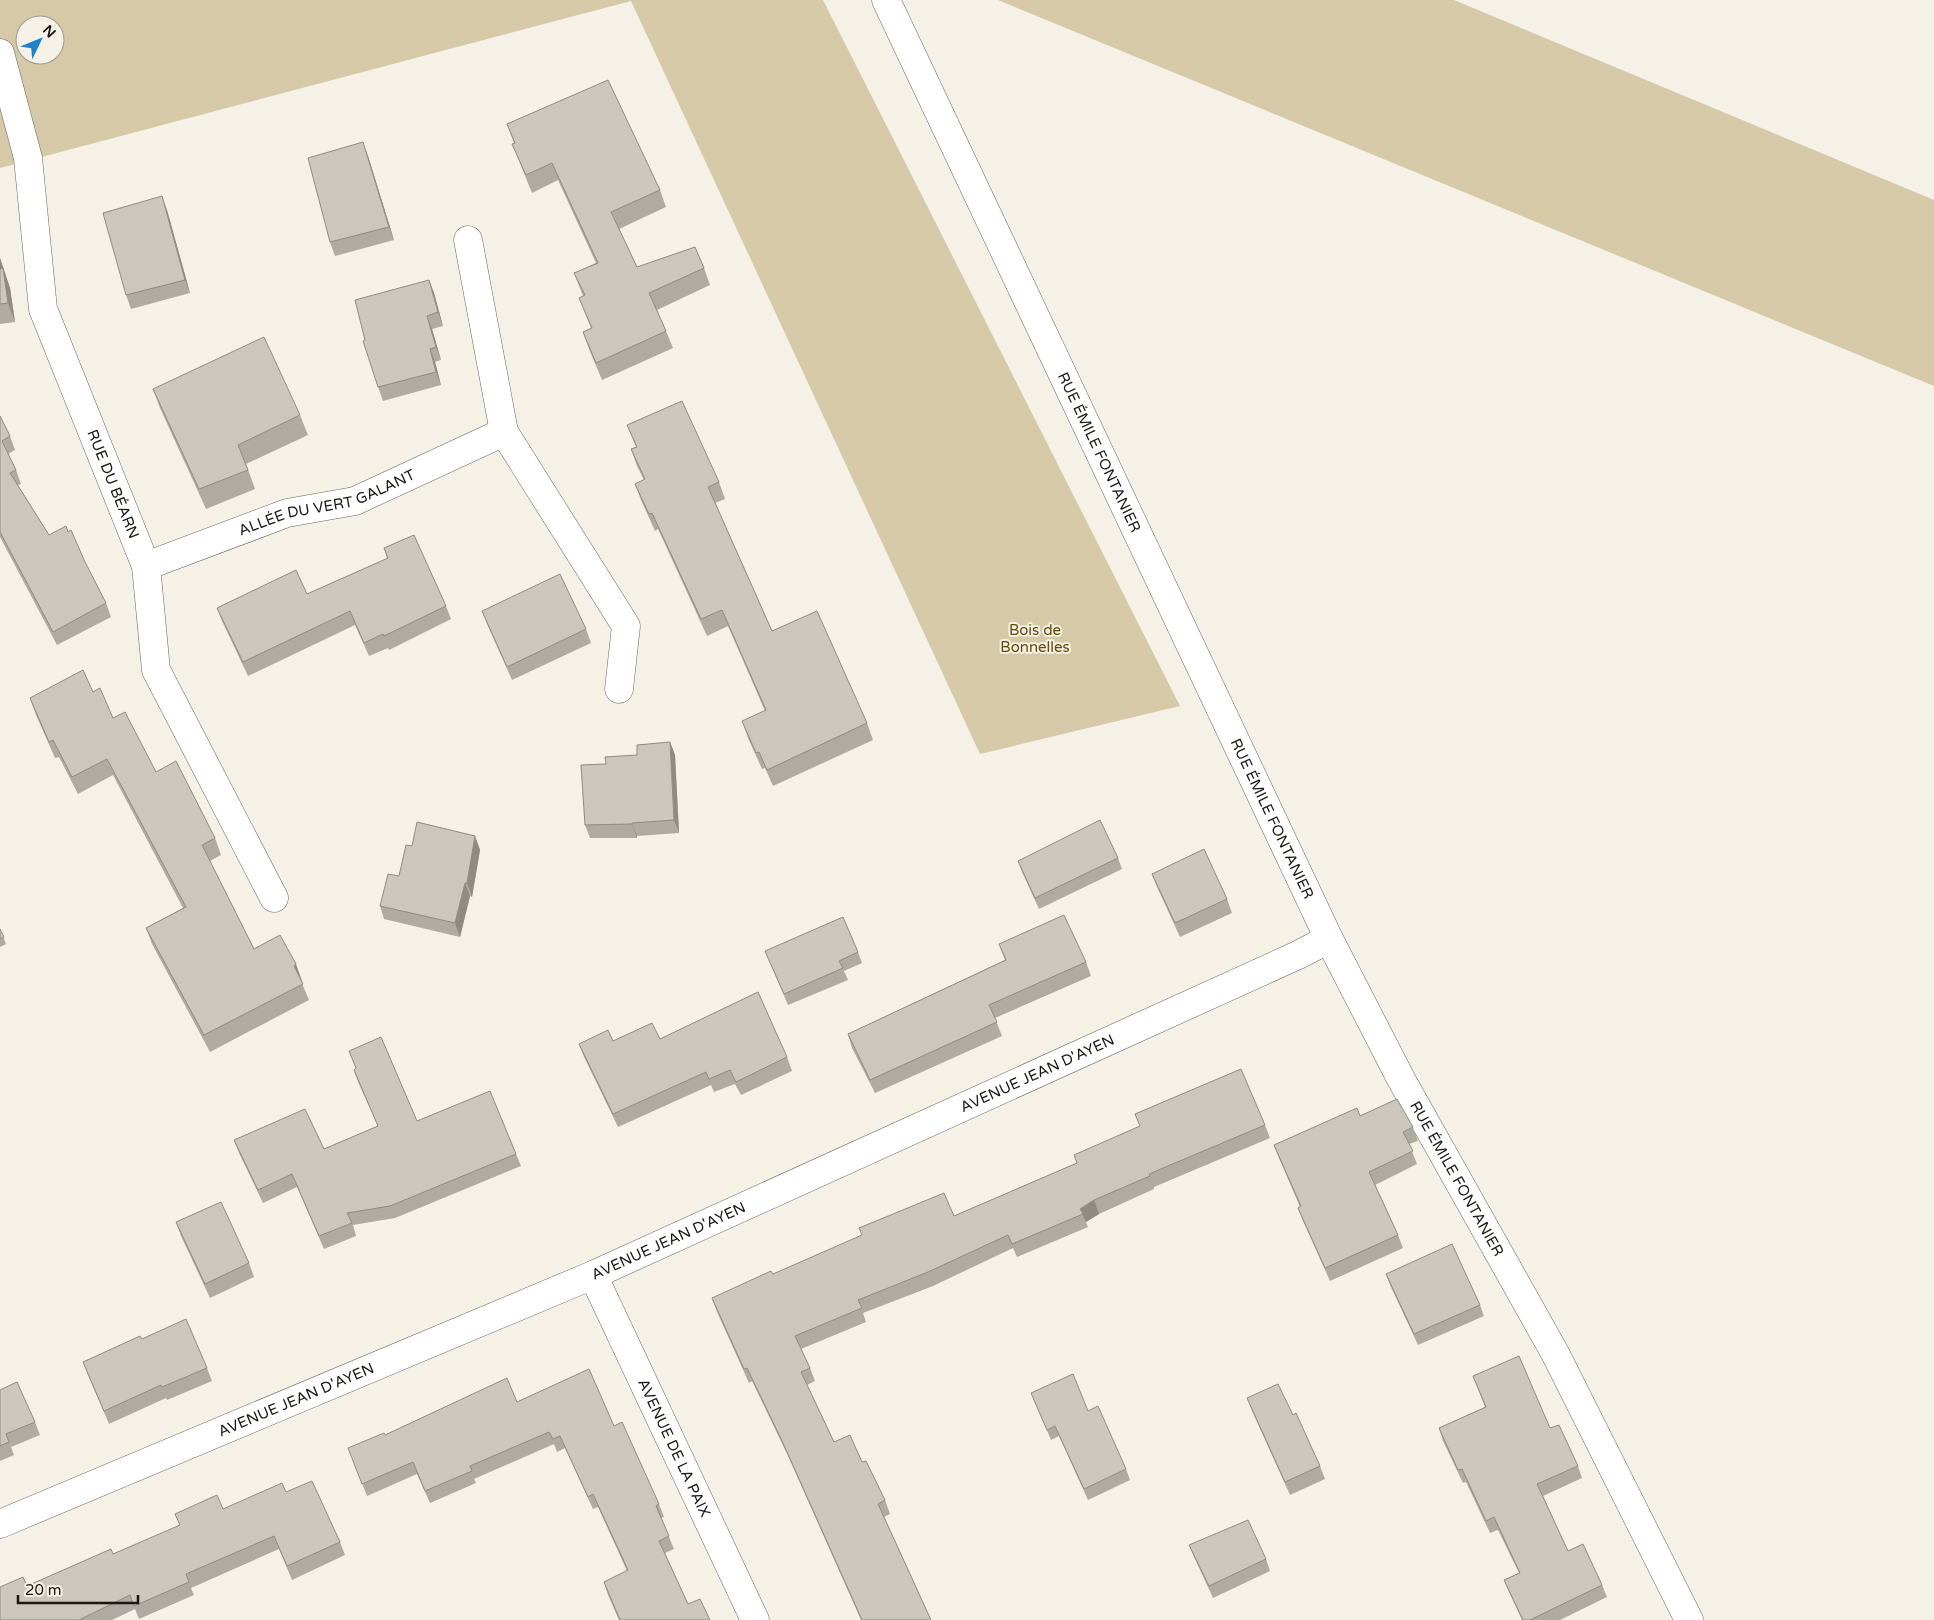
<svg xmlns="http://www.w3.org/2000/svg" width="1934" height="1620" viewBox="0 0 1934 1620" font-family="'Varela Round',sans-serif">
<rect width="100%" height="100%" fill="#f5f1e7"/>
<g fill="#d6c9a8" fill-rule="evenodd">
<path d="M 0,0 L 823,0 L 1180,706 L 980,754 L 631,1 L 0,168 ZM 25,25 L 55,25 L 55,55 L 25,55 Z"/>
<path d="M 998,0 L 1454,0 L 1934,200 L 1934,386 Z"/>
</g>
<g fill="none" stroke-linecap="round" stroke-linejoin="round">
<g stroke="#6b675f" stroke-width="29">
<g id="street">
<path id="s1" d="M 0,53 L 28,158 L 43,309 L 146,566 L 156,670 L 274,898"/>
<path d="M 468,240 L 504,432 L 626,626 L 619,689"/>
<path id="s2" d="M 146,566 L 287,513 L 355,501 L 504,432"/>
<path id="s3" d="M 593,1275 L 755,1620"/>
<path id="s4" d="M 0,1524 L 593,1275 L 1298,955 L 1329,939"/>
</g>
</g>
<g stroke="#6b675f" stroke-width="29">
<g id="secondary">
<path id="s5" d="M 886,0 L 1329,939 L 1401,1079 L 1555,1353 L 1689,1620"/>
</g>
</g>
<use href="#street" stroke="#fff" stroke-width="28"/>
<use href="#secondary" stroke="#fff" stroke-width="28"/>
</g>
<g fill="#afaba3">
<path d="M 507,124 L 660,190 L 666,207 L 619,229 L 637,267 L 704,268 L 710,285 L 657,310 L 666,331 L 673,348 L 602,380 L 589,349 L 583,332 L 591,328 L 579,298 L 583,296 L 574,273 L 596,263 L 558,180 L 532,193 L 519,161 L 512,144 L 514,143 Z"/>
<path d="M 368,156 L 394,240 L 335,256 L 330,242 Z"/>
<path d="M 167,210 L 190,293 L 131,309 L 126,295 Z"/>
<path d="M 0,258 L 10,288 L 15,322 L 0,324 Z"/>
<path d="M 429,280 L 434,293 L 443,326 L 432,329 L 441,360 L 435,362 L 441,385 L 383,401 L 378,387 Z"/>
<path d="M 153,389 L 300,415 L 308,435 L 246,464 L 255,489 L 206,509 L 160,408 Z"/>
<path d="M 0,416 L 10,436 L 15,450 L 8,454 L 16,470 L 21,484 L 18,485 L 49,535 L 68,532 L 106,603 L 111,617 L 57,645 L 0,537 Z"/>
<path d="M 627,425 L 719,482 L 725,499 L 715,503 L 772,631 L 867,723 L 873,740 L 773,786 L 765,768 L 762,769 L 748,738 L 742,721 L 765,711 L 728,626 L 707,636 L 658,529 L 655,531 L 641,500 L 635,484 L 644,480 L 637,466 L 631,449 L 636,447 Z"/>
<path d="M 384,548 L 446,606 L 451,619 L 389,650 L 388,648 L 369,656 L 355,625 L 248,676 L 222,621 L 217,608 L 307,594 L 387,559 Z"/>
<path d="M 482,611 L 586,629 L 591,643 L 512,680 L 487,624 Z"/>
<path d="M 93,692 L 156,772 L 215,838 L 221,855 L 210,861 L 254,949 L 302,981 L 301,981 L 309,1000 L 210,1052 L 152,944 L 146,928 L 183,908 L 113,775 L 78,794 L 59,757 L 55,758 L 36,715 L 30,698 Z"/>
<path d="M 670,742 L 675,755 L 679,833 L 637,836 L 637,838 L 590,838 L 585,825 L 606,764 L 637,755 Z"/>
<path d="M 475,836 L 480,850 L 472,897 L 470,896 L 460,937 L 384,919 L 380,906 L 399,876 L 412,846 Z"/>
<path d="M 1118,858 L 1122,869 L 1039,909 L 1022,872 L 1018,861 Z"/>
<path d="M 1152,874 L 1227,899 L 1232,913 L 1180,937 L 1157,887 Z"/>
<path d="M 0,929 L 6,944 L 0,947 Z"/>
<path d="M 999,944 L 1086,962 L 1091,976 L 995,1018 L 1002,1036 L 875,1093 L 852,1048 L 848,1034 L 1005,960 Z"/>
<path d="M 765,951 L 858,952 L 862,963 L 844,971 L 848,980 L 788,1005 Z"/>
<path d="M 660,1039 L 787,1057 L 792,1071 L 741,1095 L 735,1084 L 714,1092 L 711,1085 L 618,1127 L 584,1057 L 579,1044 L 613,1041 Z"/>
<path d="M 349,1051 L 417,1121 L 516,1154 L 521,1166 L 395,1218 L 353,1225 L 356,1236 L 324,1249 L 297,1187 L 263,1203 L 239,1153 L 234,1140 L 324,1149 L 378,1126 L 358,1082 L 354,1070 L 356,1069 Z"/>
<path d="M 1135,1114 L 1265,1125 L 1270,1138 L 1154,1187 L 1154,1189 L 1099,1214 L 1086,1222 L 1088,1227 L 1017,1257 L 1013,1248 L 933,1286 L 863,1313 L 866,1322 L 801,1349 L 810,1368 L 815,1381 L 807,1385 L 834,1442 L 862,1462 L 885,1500 L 890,1514 L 884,1517 L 931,1620 L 861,1620 L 788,1456 L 752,1381 L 749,1383 L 717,1312 L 712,1298 L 773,1274 L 954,1216 L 1077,1163 L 1140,1126 Z"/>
<path d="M 1360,1116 L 1413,1127 L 1418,1141 L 1409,1144 L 1417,1164 L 1375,1185 L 1398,1235 L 1403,1248 L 1330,1281 L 1303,1221 L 1298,1208 L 1300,1207 L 1279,1158 L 1274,1145 Z"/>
<path d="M 176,1222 L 249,1263 L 254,1277 L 210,1298 L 181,1236 Z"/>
<path d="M 1386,1274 L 1480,1305 L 1484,1316 L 1418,1345 L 1390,1285 Z"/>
<path d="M 142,1339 L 207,1368 L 212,1381 L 167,1400 L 166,1398 L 109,1424 L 88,1375 L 83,1362 Z"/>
<path d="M 1473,1376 L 1550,1428 L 1578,1466 L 1582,1478 L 1543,1496 L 1568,1551 L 1602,1585 L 1607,1597 L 1560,1620 L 1522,1620 L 1509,1592 L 1504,1580 L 1519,1573 L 1498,1530 L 1490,1533 L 1466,1482 L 1463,1483 L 1443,1441 L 1439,1428 L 1485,1407 Z"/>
<path d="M 0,1390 L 35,1422 L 40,1435 L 11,1447 L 14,1455 L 0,1461 Z"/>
<path d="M 1031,1393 L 1088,1411 L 1126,1469 L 1130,1480 L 1088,1500 L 1059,1436 L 1051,1440 Z"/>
<path d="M 1247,1398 L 1293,1415 L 1320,1466 L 1325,1479 L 1290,1495 L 1252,1411 Z"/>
<path d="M 517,1402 L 614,1426 L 659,1504 L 664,1517 L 661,1518 L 674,1549 L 665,1553 L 688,1604 L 710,1620 L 619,1620 L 608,1595 L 604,1582 L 627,1571 L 598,1507 L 593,1509 L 565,1448 L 557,1452 L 554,1444 L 474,1479 L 476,1483 L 430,1503 L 417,1474 L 367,1496 L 348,1448 L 385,1435 Z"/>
<path d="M 286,1492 L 340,1542 L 345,1555 L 292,1580 L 279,1549 L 191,1588 L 194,1595 L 139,1619 L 135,1609 L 112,1620 L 0,1620 L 27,1586 L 113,1554 L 180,1526 L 175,1514 L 223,1509 Z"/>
<path d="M 1189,1545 L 1266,1559 L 1270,1571 L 1213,1598 L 1194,1557 Z"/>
</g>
<g fill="#8e8b85">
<path d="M 363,142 L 368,156 L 394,240 L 389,227 Z"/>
<path d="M 162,196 L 167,210 L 190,293 L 185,280 Z"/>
<path d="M 0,258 L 10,288 L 15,322 L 8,303 L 0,270 Z"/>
<path d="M 429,280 L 434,293 L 443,326 L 438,312 Z"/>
<path d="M 427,316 L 432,329 L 441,360 L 436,347 Z"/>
<path d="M 430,349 L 435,362 L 441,385 L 436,372 Z"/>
<path d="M 670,742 L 675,755 L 679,833 L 674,820 Z"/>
<path d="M 632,823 L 637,836 L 637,838 L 632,824 Z"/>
<path d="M 475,836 L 480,850 L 472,897 L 467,883 Z"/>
<path d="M 465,883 L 470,896 L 460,937 L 455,923 Z"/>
<path d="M 296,964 L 302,981 L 300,982 L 294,966 Z"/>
<path d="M 1094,1200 L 1099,1214 L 1086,1222 L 1080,1209 Z"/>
</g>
<g fill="#cbc7be" stroke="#8e8b85">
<path d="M 608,80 L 660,190 L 611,212 L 637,267 L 695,247 L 704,268 L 649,293 L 666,331 L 596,363 L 583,332 L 592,328 L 579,298 L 585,295 L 574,273 L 598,263 L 552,163 L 526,175 L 512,144 L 515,143 L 507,124 Z"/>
<path d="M 363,142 L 389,227 L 330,242 L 308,158 Z"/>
<path d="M 162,196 L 185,280 L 126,295 L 103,213 Z"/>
<path d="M 3,268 L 8,303 L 0,304 L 0,269 Z"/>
<path d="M 429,280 L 438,312 L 427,316 L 436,347 L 430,349 L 436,372 L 378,387 L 363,341 L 365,340 L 355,300 Z"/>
<path d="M 264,337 L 300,415 L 238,445 L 248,470 L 199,489 L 153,389 Z"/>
<path d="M 682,401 L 719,482 L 708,487 L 772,631 L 817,611 L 867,723 L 767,770 L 759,752 L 756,753 L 742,721 L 766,710 L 722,610 L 701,619 L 652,513 L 649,514 L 635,484 L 645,479 L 631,449 L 637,447 L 627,425 Z"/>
<path d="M 0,416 L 10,436 L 2,441 L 16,470 L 10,473 L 49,535 L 66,526 L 68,532 L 71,530 L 85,562 L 106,603 L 53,632 L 0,532 Z"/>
<path d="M 414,535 L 446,606 L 384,636 L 383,634 L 364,643 L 350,611 L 243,662 L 217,608 L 296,570 L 307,594 L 388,558 L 384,548 Z"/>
<path d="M 560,574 L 586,629 L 507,667 L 482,611 Z"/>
<path d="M 83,670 L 93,692 L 100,688 L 113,718 L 125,712 L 156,772 L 176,761 L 215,838 L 202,845 L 254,949 L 280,935 L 296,964 L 294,966 L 303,984 L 204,1035 L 146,928 L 186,907 L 107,759 L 72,777 L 53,740 L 49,742 L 30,698 Z"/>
<path d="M 670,742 L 674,820 L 632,823 L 632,824 L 585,825 L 581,765 L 606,764 L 605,757 L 637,755 L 637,745 Z"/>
<path d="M 1100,820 L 1118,858 L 1035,898 L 1018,861 Z"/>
<path d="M 417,822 L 475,836 L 467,883 L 465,883 L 455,923 L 380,906 L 388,874 L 399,876 L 406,845 L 412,846 Z"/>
<path d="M 1204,849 L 1227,899 L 1175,923 L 1152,874 Z"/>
<path d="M 1064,915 L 1086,962 L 989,1005 L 997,1022 L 870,1080 L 848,1034 L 1006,960 L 999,944 Z"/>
<path d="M 843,917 L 858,952 L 839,961 L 843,968 L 784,994 L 765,951 Z"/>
<path d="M 0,929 L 4,937 L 0,939 Z"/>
<path d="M 758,992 L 787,1057 L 736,1082 L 730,1070 L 709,1079 L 706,1072 L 613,1114 L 579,1044 L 608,1030 L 613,1041 L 652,1023 L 660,1039 Z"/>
<path d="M 381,1037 L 417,1121 L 490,1091 L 516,1154 L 390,1206 L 347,1213 L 352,1223 L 319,1236 L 292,1174 L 258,1190 L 234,1140 L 305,1109 L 324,1149 L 378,1126 L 354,1070 L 356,1068 L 349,1051 Z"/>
<path d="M 1241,1069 L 1265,1125 L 1149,1174 L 1150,1176 L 1094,1200 L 1080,1209 L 1083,1214 L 1012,1244 L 1008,1235 L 928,1272 L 858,1300 L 862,1308 L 795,1336 L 810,1368 L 801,1372 L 834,1442 L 850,1435 L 862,1462 L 866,1461 L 885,1500 L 878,1504 L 931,1620 L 862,1620 L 783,1443 L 747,1368 L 744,1369 L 712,1298 L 771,1271 L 773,1274 L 862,1235 L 859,1228 L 944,1193 L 954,1216 L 1077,1163 L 1074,1155 L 1140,1126 L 1135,1114 Z"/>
<path d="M 1397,1099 L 1413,1127 L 1403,1132 L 1413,1151 L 1369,1172 L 1398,1235 L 1325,1268 L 1298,1208 L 1301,1206 L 1274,1145 L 1357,1108 L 1360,1116 Z"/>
<path d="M 221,1202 L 249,1263 L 205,1284 L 176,1222 Z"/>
<path d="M 1452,1244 L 1480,1305 L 1414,1334 L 1386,1274 Z"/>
<path d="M 186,1319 L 207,1368 L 162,1387 L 161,1385 L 104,1411 L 83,1362 L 140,1336 L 142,1339 Z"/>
<path d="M 1519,1356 L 1550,1428 L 1559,1425 L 1578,1466 L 1537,1484 L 1568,1551 L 1583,1544 L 1602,1585 L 1530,1620 L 1523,1620 L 1504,1580 L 1520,1573 L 1494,1517 L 1486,1521 L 1462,1469 L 1458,1470 L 1439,1428 L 1486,1407 L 1473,1376 Z"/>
<path d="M 589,1369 L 614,1426 L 622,1422 L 659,1504 L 656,1506 L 669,1536 L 659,1541 L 688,1604 L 700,1599 L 710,1620 L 620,1620 L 604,1582 L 628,1570 L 593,1494 L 588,1497 L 560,1436 L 553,1439 L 549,1432 L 470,1466 L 472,1471 L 425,1491 L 413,1462 L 362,1484 L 348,1448 L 384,1433 L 385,1435 L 507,1378 L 517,1402 Z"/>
<path d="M 1073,1374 L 1088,1411 L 1098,1406 L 1126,1469 L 1084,1489 L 1055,1426 L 1047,1430 L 1031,1393 Z"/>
<path d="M 17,1382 L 35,1422 L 6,1434 L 9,1442 L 0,1446 L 0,1390 Z"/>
<path d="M 1278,1384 L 1293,1415 L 1296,1413 L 1320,1466 L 1285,1482 L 1247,1398 Z"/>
<path d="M 312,1481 L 340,1542 L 287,1566 L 274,1536 L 186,1574 L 189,1582 L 134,1606 L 130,1595 L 79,1620 L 0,1620 L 0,1587 L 23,1577 L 27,1586 L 111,1549 L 113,1554 L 180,1525 L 175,1514 L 217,1495 L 223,1509 L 282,1483 L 286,1492 Z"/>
<path d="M 1248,1520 L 1266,1559 L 1209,1586 L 1189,1545 Z"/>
</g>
<g text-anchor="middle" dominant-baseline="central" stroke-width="4" stroke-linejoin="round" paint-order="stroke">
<g font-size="15" fill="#181713" stroke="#f5f1e7">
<text stroke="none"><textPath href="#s5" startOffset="500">RUE ÉMILE FONTANIER</textPath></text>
<text stroke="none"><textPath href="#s1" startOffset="449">RUE DU BÉARN</textPath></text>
<text stroke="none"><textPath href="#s2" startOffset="192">ALLÉE DU VERT GALANT</textPath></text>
<text stroke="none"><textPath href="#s5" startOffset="905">RUE ÉMILE FONTANIER</textPath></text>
<text stroke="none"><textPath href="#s4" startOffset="1131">AVENUE JEAN D'AYEN</textPath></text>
<text stroke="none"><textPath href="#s5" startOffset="1310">RUE ÉMILE FONTANIER</textPath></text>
<text stroke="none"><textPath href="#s4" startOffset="726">AVENUE JEAN D'AYEN</textPath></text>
<text stroke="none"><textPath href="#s4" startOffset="321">AVENUE JEAN D'AYEN</textPath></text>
<text stroke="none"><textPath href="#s3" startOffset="191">AVENUE DE LA PAIX</textPath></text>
</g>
<g font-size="15" fill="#634c00" stroke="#f5f1e7">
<text x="1035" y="630">Bois de<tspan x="1035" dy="17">Bonnelles</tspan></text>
</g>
</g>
<g transform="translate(40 40) rotate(47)"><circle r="24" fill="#f5f1e7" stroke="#9d9a92"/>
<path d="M0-4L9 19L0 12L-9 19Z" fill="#1e82cd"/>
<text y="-8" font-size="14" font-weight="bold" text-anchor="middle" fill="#181713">N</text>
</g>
<path d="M18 1595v8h120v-8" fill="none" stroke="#181713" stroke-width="2.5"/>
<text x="25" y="1595" font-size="15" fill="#181713" stroke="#f5f1e7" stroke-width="4" paint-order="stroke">20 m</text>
</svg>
